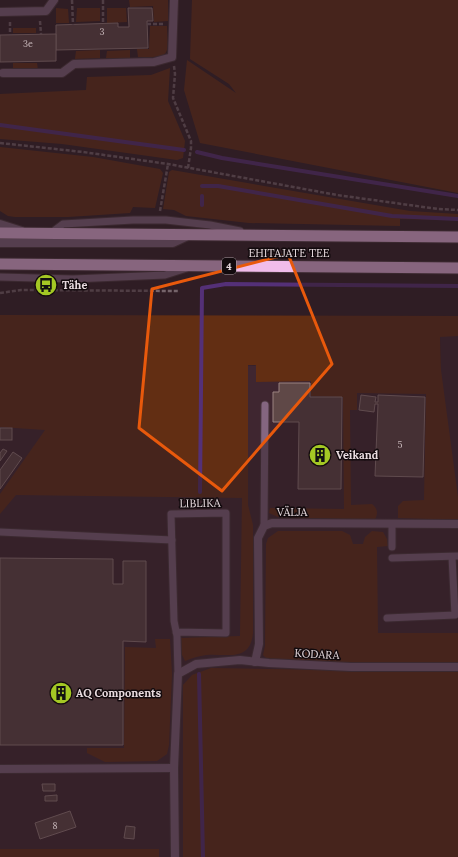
<svg xmlns="http://www.w3.org/2000/svg" width="458" height="857" viewBox="0 0 458 857" font-family="Lora,serif">
<rect width="100%" height="100%" fill="#301d24"/>
<path fill="#3f2630" d="M 440,336 L 458,336 L 458,857 L 0,857 L 0,359 L 441,370 Z"/>
<g fill="#622e13">
<path d="M 129,0 L 168,0 L 168,21 L 154,22 L 153,6 L 130,7 Z"/>
<path d="M 192,0 L 458,0 L 458,193 L 200,143 L 184,90 L 187,60 L 236,93 L 229,84 L 190,59 Z"/>
<path d="M 56,8 L 68,9 L 69,23 L 56,23 Z"/>
<path d="M 77,8 L 100,8 L 100,21 L 76,22 Z"/>
<path d="M 107,8 L 126,8 L 127,22 L 107,23 Z"/>
<path d="M 150,26 L 167,26 C 168,58 171,57 138,57 L 137,49 L 149,49 Z"/>
<rect x="13" y="28" width="23" height="5"/>
<path d="M 100,50 L 100,58 L 75,59 L 76,51 Z"/>
<path d="M 130,50 L 130,58 L 106,58 L 107,51 Z"/>
<path d="M 13,63 L 37,63 L 38,70 L 13,70 Z"/>
<path d="M 170,68 L 168,101 L 185,141 L 183,158 L 177,160 L 62,144 L 0,139 L 0,94 L 86,90 L 87,77 L 151,75 Z"/>
<path d="M 0,147 L 93,157 L 160,169 L 163,173 L 155,208 L 133,207 L 130,213 L 68,217 L 15,217 L 8,216 L 0,211 Z"/>
<path d="M 172,170 L 410,211 L 458,214 L 458,220 L 400,219 L 400,226 L 249,223 L 186,216 L 174,210 L 163,209 L 169,172 Z"/>
<path d="M 0,315 L 458,316 L 458,336 L 440,337 L 441,370 L 458,497 L 458,520 L 398,518 L 398,506 L 403,501 L 424,500 L 426,394 L 357,393 L 357,410 L 350,410 L 351,505 L 372,504 C 378,509 378,513 375,520 L 278,517 L 269,513 L 270,508 L 344,509 L 343,397 L 311,396 L 311,381 L 256,382 L 256,365 L 248,365 L 248,505 L 253,525 L 253,633 C 250,663 227,653 206,655 C 199,656 192,658 185,661 L 181,653 L 181,638 L 240,636 L 242,498 L 16,495 L 0,514 L 0,494 L 45,430 L 0,427 Z"/>
<path d="M 278,531 L 342,531 L 350,535 L 353,544 L 363,544 L 365,537 L 372,531 L 383,532 L 387,539 L 388,546 L 377,547 L 378,633 L 458,633 L 458,662 L 349,663 L 268,660 L 263,655 L 265,646 L 266,544 L 268,538 Z"/>
<path d="M 155,639 L 170,639 L 172,674 L 169,745 L 167,754 L 157,761 L 105,762 L 87,753 L 87,748 L 124,748 L 125,647 L 156,648 Z"/>
<path d="M 211,668 L 458,672 L 458,857 L 183,857 L 183,685 L 192,675 Z"/>
<rect x="0" y="849" width="159" height="8"/>
</g>
<g fill="none" stroke-linecap="round" stroke-linejoin="round">
<g stroke="#543077" stroke-width="4">
<path d="M 0,125 L 184,150"/>
<path d="M 197,152 L 222,158 L 458,196"/>
<path d="M 202,186 L 218,186 L 392,216 L 458,219"/>
<path d="M 202,205 L 202,196"/>
<path d="M 200,492 L 202,288 L 226,284 L 458,286"/>
<path d="M 199,674 L 203,857"/>
</g>
</g>
<g fill="#5f4847" stroke="#9b8280">
<path d="M 128,8 L 152,8 L 153,21 L 147,21 L 148,48 L 56,50 L 56,25 L 118,23 L 118,27 L 129,27 Z"/>
<path d="M 56,34 L 56,61 L 0,62 L 0,35 Z"/>
<path d="M 279,383 L 310,383 L 310,397 L 342,397 L 341,489 L 298,489 L 299,422 L 273,422 L 273,392 L 279,392 Z"/>
<path d="M 361,395 L 376,397 L 375,402 L 378,402 L 378,395 L 425,397 L 423,477 L 375,476 L 378,404 L 375,404 L 374,412 L 359,410 Z"/>
<rect x="0" y="428" width="12" height="12"/>
<path d="M 3,449 L 7,451 L 0,461 L 0,453 Z"/>
<path d="M 13,452 L 22,458 L 0,489 L 0,470 Z"/>
<path d="M 0,558 L 113,559 L 113,584 L 123,584 L 123,561 L 146,561 L 146,642 L 123,641 L 123,745 L 0,745 Z"/>
<path d="M 42,784 L 55,784 L 55,791 L 43,791 Z"/>
<path d="M 57,795 L 57,801 L 45,801 L 45,796 Z"/>
<path d="M 70,811 L 76,827 L 40,839 L 35,823 Z"/>
<path d="M 126,826 L 135,827 L 134,839 L 124,838 Z"/>
</g>
<g fill="none" stroke-linecap="round" stroke-linejoin="round">
<g stroke="#4a383e" stroke-width="9">
<g id="service">
<path d="M 51,233 L 63,224 L 133,220 L 166,220 L 210,225 L 240,231"/>
<path d="M 0,277 L 73,279 L 165,275 L 187,268"/>
<path d="M 264,526 L 265,405"/>
<path d="M 0,532 L 172,540"/>
<path d="M 392,547 L 392,524"/>
<path d="M 392,558 L 458,556"/>
<path d="M 387,618 L 455,615 L 452,557"/>
<path d="M 176,632 L 226,633 L 226,513 L 171,514 L 174,621 L 177,636 L 178,674"/>
</g>
</g>
<g stroke="#4a383e" stroke-width="10">
<g id="minor">
<path d="M 0,12 L 46,11 L 54,0"/>
<path d="M 3,73 L 62,73 L 74,64 L 154,62 L 172,57 L 174,0"/>
<path d="M 255,662 L 259,644 L 258,538 L 264,526 L 272,523 L 458,524"/>
<path d="M 0,769 L 174,768"/>
<path d="M 175,857 L 174,768 L 178,674 L 196,664 L 240,660 L 269,663 L 351,667 L 458,667"/>
</g>
</g>
<g stroke="#4a383e" stroke-width="10">
<g id="tertiary">
<path d="M 0,224 L 22,231"/>
<path d="M 0,243 L 173,243 L 188,236"/>
</g>
</g>
<g stroke="#4a383e" stroke-width="13">
<g id="trunk">
<path d="M 0,233 L 458,237"/>
<path d="M 0,264 L 458,268"/>
</g>
</g>
<g stroke="#75646a" stroke-width="2.5" stroke-dasharray="4 2" stroke-linecap="butt">
<path d="M 72,0 L 73,25"/>
<path d="M 103,0 L 103,24"/>
<path d="M 40,21 L 41,34"/>
<path d="M 10,22 L 10,35"/>
<path d="M 147,24 L 164,24"/>
<path d="M 174,66 L 175,74 L 173,98 L 191,141 L 191,148 L 188,168"/>
<path d="M 0,143 L 83,152 L 168,164 L 337,195 L 438,209 L 458,210"/>
<path d="M 160,211 L 168,164"/>
<path d="M 0,293 L 21,290 L 178,291"/>
</g>
<use href="#service" stroke="#846680" stroke-width="7"/>
<use href="#minor" stroke="#846680" stroke-width="8"/>
<use href="#tertiary" stroke="#846680" stroke-width="8"/>
<use href="#trunk" stroke="#f1bcea" stroke-width="11"/>
</g>
<path d="M0 0H458V857H0ZM 288,254 L 332,364 L 222,491 L 139,428 L 152,289 Z" fill="#301d24" fill-opacity=".55" fill-rule="evenodd"/>
<path fill="none" stroke="#e8590c" stroke-width="3" stroke-linejoin="round" d="M 288,254 L 332,364 L 222,491 L 139,428 L 152,289 Z"/>
<defs>
<g id="bus-disc" transform="scale(1.15)"><circle r="9.5" fill="#a4c824" stroke="#120a0d"/><path d="M-5-6H5V4H4V6H2V4H-2V6H-4V4H-5ZM-3.5-4V0h7V-4ZM-3.5 1.2v1.5H-2V1.2ZM2 1.2v1.5H3.5V1.2Z" fill="#111"/></g>
<g id="building-disc" transform="scale(1.15)"><circle r="9.5" fill="#a4c824" stroke="#120a0d"/><path d="M-4-6H4V6H1V3H-1V6H-4ZM-2.5-4.3h1.7v1.8h-1.7ZM.8-4.3h1.7v1.8H.8ZM-2.5-1h1.7V.8h-1.7ZM.8-1h1.7V.8H.8Z" fill="#111"/></g>
</defs>
<g fill-rule="evenodd">
<use href="#bus-disc" x="46" y="285"/>
<use href="#building-disc" x="320" y="455"/>
<use href="#building-disc" x="61" y="693"/>
</g>
<g text-anchor="middle" dominant-baseline="central" stroke-width="3" stroke-linejoin="round" paint-order="stroke">
<g font-size="9" fill="#c6b6b9">
<text x="102" y="31">3</text>
<text x="28" y="43">3e</text>
<text x="400" y="444">5</text>
<text x="55" y="825">8</text>
</g>
<rect fill="#120a0d" stroke="#a89ca0" stroke-width="1" x="222" y="258" width="14" height="16" rx="3"/>
<g font-size="10" font-weight="bold" fill="#e8dbdf">
<text x="229" y="266">4</text>
</g>
<g font-size="11" fill="#e8dbdf" stroke="#120a0d">
<text x="289" y="253">EHITAJATE TEE</text>
<text transform="translate(200 503) rotate(-1)">LIBLIKA</text>
<text x="292" y="512">VÄLJA</text>
<text transform="translate(317 654) rotate(3)">KODARA</text>
</g>
<g font-size="11" font-weight="bold" fill="#e8dbdf" stroke="#120a0d" text-anchor="start">
<text x="62" y="285">Tähe</text>
<text x="336" y="455">Veikand</text>
<text x="76" y="693">AQ Components</text>
</g>
</g>
</svg>
